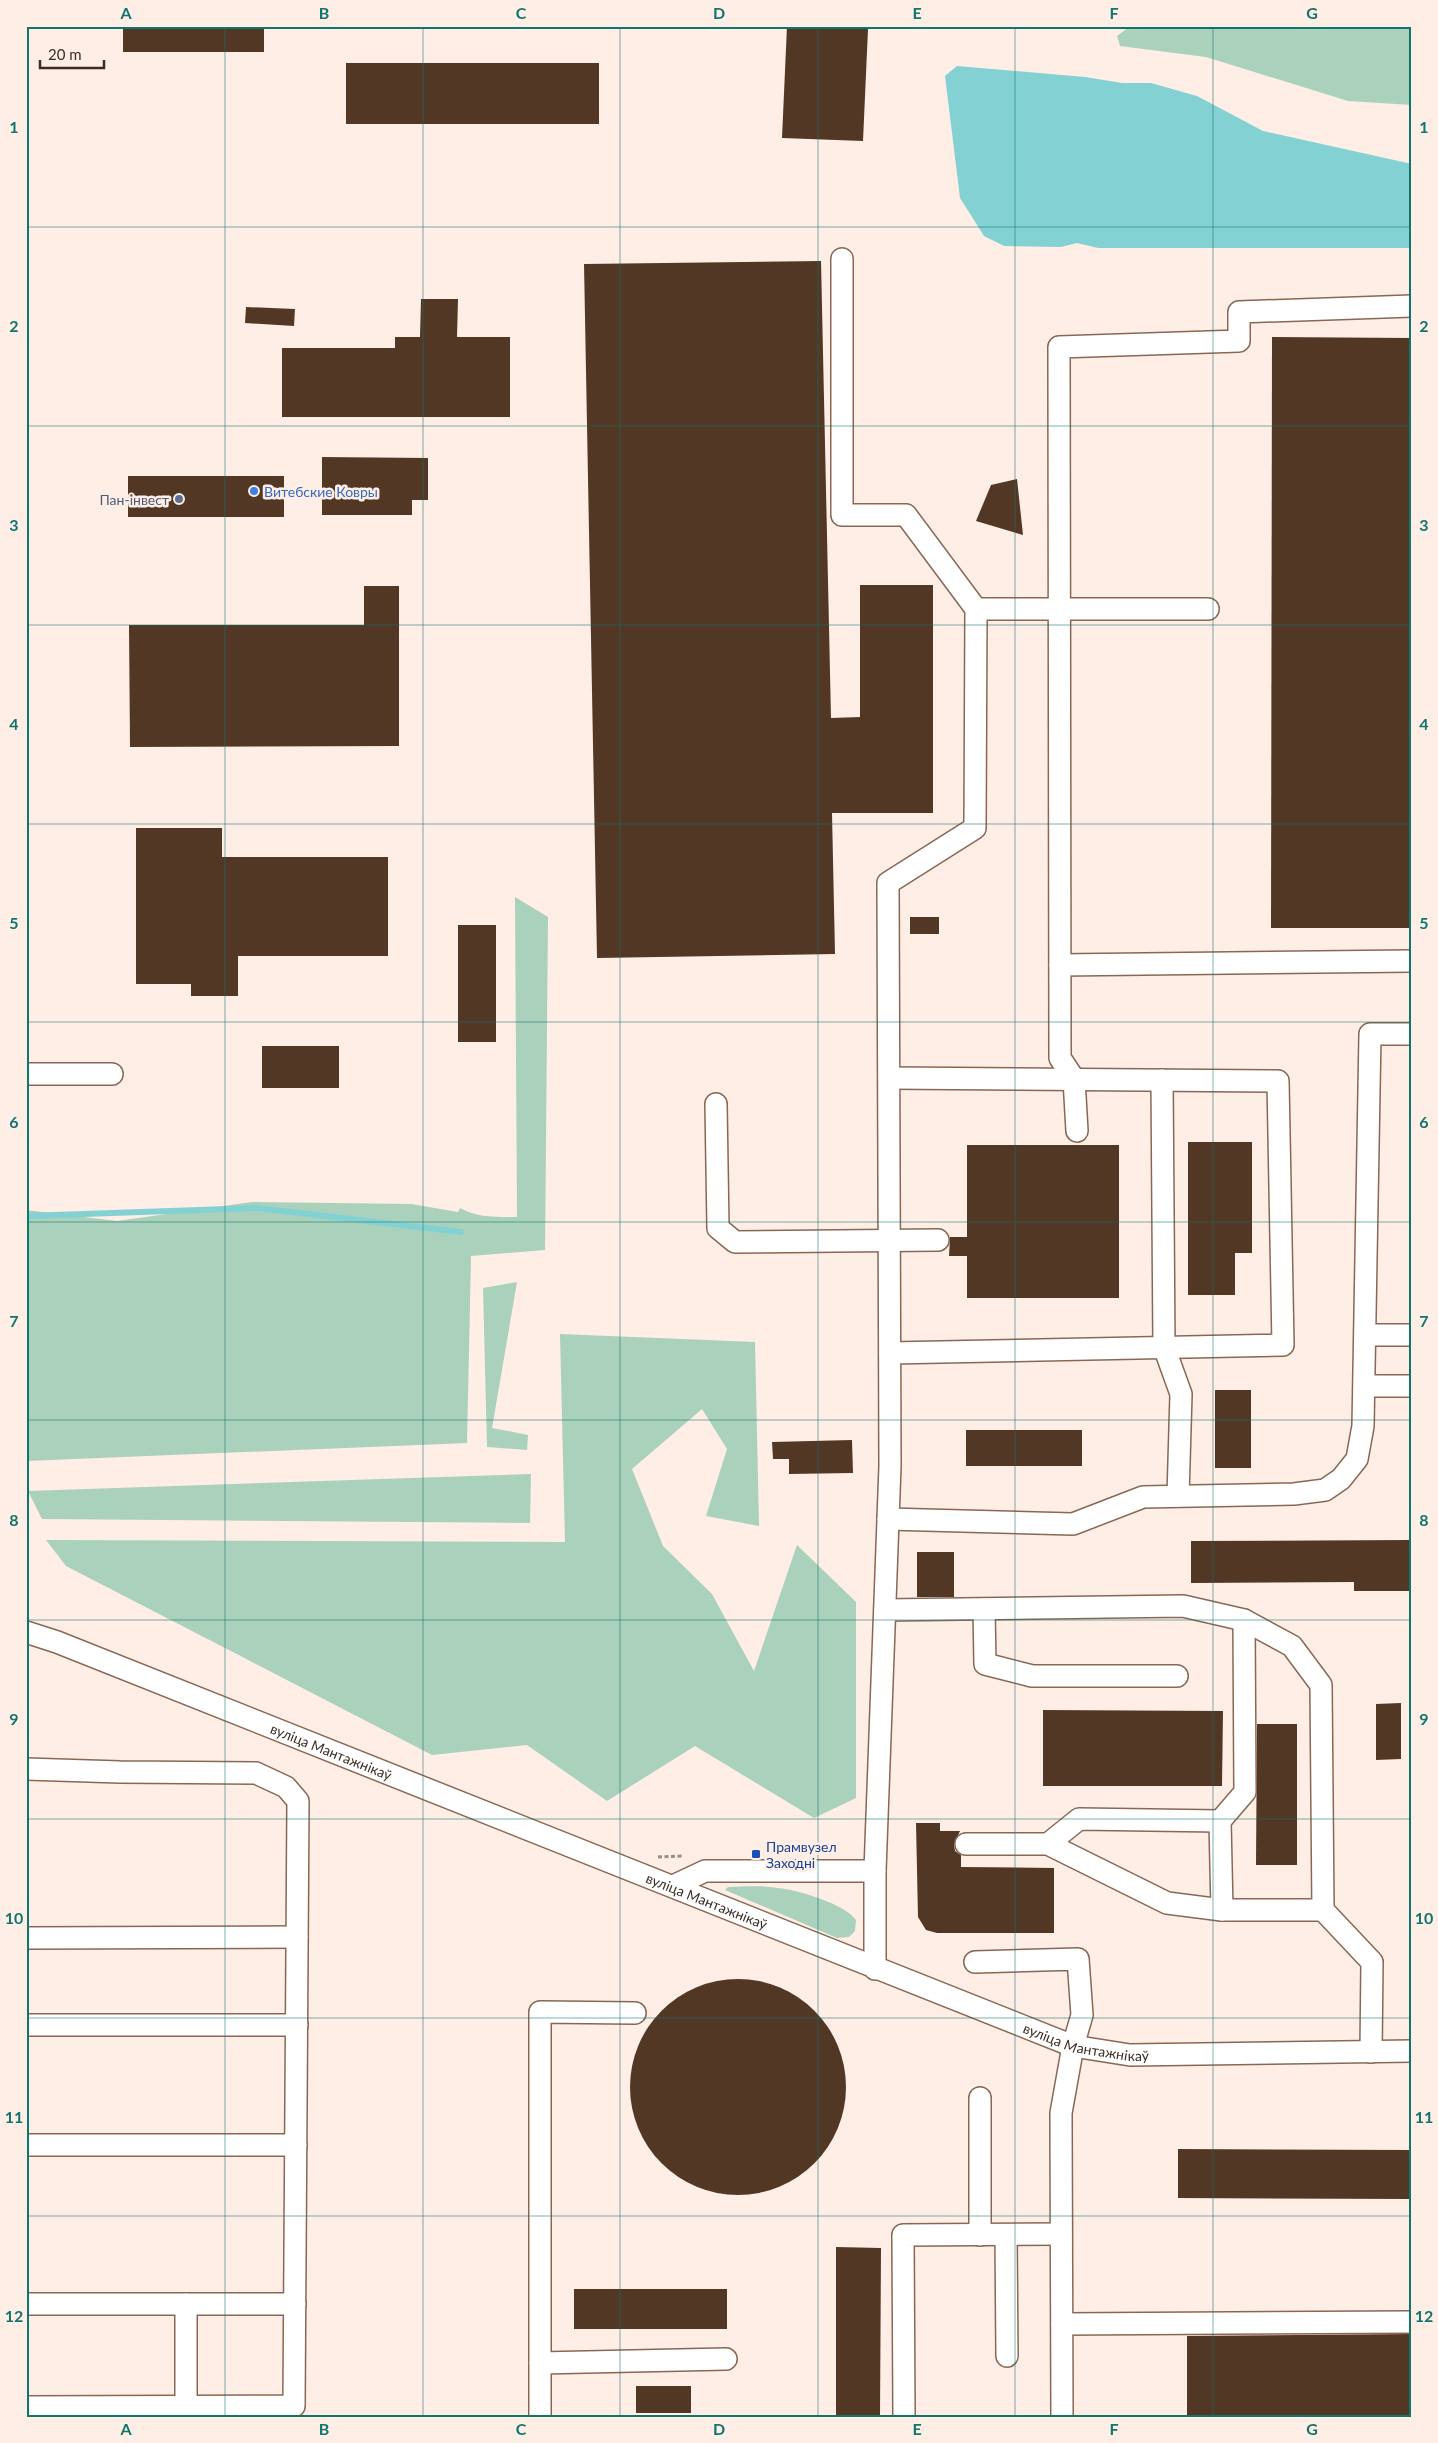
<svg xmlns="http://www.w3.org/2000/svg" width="1438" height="2443" viewBox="0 0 1438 2443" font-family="Lato,sans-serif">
<rect width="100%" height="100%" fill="#feeee6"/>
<g fill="#a9d1bb">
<path d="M 1182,26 L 1412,26 L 1412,105 L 1348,101 L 1206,57 L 1120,46 L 1117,36 L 1129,27 L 1170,29 Z"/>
<path d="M 515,897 L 548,917 L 545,1250 L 471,1256 L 467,1443 L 26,1461 L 26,1210 L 117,1221 L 252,1202 L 411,1204 L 458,1212 L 460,1208 C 478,1218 497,1217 517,1217 Z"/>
<path d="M 517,1282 L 492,1428 L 528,1435 L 527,1450 L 487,1447 L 483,1288 Z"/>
<path d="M 560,1334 L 755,1342 L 759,1526 L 706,1516 L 727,1449 L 702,1409 L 632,1469 L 663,1546 L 712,1594 L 754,1671 L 797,1545 L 856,1602 L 856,1798 L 814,1818 L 695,1746 L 607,1801 L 527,1745 L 432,1755 L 66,1566 L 46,1540 L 565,1542 Z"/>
<path d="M 531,1474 L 530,1523 L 42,1519 L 28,1491 Z"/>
<path d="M 728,1887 C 744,1887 762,1885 778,1888 C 798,1890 845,1904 856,1920 L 855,1931 L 849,1937 L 837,1938 L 725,1890 Z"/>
</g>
<path fill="#84d1d3" d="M 957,66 L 1085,77 L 1122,83 L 1151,83 L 1197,96 L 1263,131 L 1412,164 L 1412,248 L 1098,248 L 1077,243 L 1061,247 L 1004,246 L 984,236 L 960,198 L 945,76 Z"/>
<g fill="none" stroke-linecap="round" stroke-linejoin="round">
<path stroke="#84d1d3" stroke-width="6" d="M 26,1216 L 257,1208 L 461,1232"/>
</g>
<g fill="#533725">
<rect x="123" y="26" width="141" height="26"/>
<path d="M 787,26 L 868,29 L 863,141 L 782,138 Z"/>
<rect x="346" y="63" width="253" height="61"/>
<path d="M 821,261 L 831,718 L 860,717 L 860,585 L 933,585 L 933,813 L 832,813 L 835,954 L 597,958 L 584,264 Z"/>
<path d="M 421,299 L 458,299 L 457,337 L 510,337 L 510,417 L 282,417 L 282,348 L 395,348 L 395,337 L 420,337 Z"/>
<path d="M 246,307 L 295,309 L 294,326 L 245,323 Z"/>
<path d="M 1272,337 L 1412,338 L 1412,928 L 1271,928 Z"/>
<path d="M 322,457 L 428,458 L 428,500 L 412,500 L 412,515 L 322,515 Z"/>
<rect x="128" y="476" width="156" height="41"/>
<path d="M 1017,479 L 1023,535 L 976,521 L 991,485 Z"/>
<path d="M 364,586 L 399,586 L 399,746 L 130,747 L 129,625 L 364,625 Z"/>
<path d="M 136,828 L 222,828 L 222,857 L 388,857 L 388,956 L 238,956 L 238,996 L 191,996 L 191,984 L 136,984 Z"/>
<rect x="910" y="917" width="29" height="17"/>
<rect x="458" y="925" width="38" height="117"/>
<rect x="262" y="1046" width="77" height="42"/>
<path d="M 1188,1142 L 1252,1142 L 1252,1253 L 1235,1253 L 1235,1295 L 1188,1295 Z"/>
<path d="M 967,1145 L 1119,1145 L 1119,1298 L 967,1298 L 967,1256 L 949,1256 L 950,1237 L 967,1237 Z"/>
<rect x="1215" y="1390" width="36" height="78"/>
<rect x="966" y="1430" width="116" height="36"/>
<path d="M 852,1440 L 853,1473 L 789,1474 L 789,1459 L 773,1459 L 772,1442 Z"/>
<path d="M 1410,1540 L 1411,1591 L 1354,1591 L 1354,1582 L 1191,1583 L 1191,1541 Z"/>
<rect x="917" y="1552" width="37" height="45"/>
<path d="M 1401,1703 L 1401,1759 L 1376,1760 L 1376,1704 Z"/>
<path d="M 1043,1710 L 1223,1711 L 1222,1786 L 1043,1786 Z"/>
<path d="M 1257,1724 L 1297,1724 L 1297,1865 L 1256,1865 Z"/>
<path d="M 916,1823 L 940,1823 L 940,1831 L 960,1831 L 954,1844 L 955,1851 L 961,1855 L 961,1867 L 1054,1868 L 1054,1933 L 937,1933 L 926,1930 L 918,1917 Z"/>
<circle cx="738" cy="2087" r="108"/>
<path d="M 1178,2149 L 1412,2150 L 1412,2199 L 1178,2198 Z"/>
<path d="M 836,2247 L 881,2248 L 880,2417 L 836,2417 Z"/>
<rect x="574" y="2289" width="153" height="40"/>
<path d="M 1412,2334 L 1412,2417 L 1187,2417 L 1187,2336 Z"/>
<rect x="636" y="2386" width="55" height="27"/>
</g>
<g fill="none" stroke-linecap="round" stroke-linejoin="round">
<g stroke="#886855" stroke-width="24">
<g id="minor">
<path d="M 842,259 L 842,515 L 906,515 L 976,609 L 975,828 L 888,883 L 890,1466 L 875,1871 L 875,1969"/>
<path d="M 976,609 L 1208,609"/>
<path d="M 1060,965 L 1412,961"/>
<path d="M 26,1074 L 112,1074"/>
<path d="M 889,1078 L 1278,1081 L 1283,1345 L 890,1353"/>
<path d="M 1162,1080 L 1164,1347 L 1181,1394 L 1178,1496"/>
<path d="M 716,1104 L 718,1228 L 735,1242 L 938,1240"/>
<path d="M 1077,1131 L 1074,1079 L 1060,1058 L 1059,347 L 1239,341 L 1239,312 L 1412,306"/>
<path d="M 1366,1335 L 1412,1335"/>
<path d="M 1365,1386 L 1412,1386"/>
<path d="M 888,1519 L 1073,1524 L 1143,1497 L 1294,1494 L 1325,1490 L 1341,1479 L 1357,1459 L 1363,1426 L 1370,1034 L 1412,1034"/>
<path d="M 984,1609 L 985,1664 L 1032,1676 L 1177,1676"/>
<path d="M 885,1610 L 1183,1606 L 1244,1620 L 1292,1646 L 1321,1685 L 1323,1910 L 1222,1910 L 1167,1903 L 1048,1844 L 966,1844"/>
<path id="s1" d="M 26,1632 L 57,1642 L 1073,2046 L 1130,2055 L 1412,2051"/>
<path d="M 26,1769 L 120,1772 L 256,1773 L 286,1787 L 298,1801 L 294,2406 L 26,2407"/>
<path d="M 1220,1821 L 1222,1910"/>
<path d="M 1048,1844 L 1079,1819 L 1220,1821 L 1245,1792 L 1244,1620"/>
<path d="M 673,1886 L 705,1871 L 875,1871"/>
<path d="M 1323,1910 L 1372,1962 L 1371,2052"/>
<path d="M 26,1938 L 297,1937"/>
<path d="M 975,1962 L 1078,1959 L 1082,2015 L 1073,2046 L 1061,2113 L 1062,2417"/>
<path d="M 26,2025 L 297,2025"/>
<path d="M 980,2098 L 980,2235"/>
<path d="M 26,2145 L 296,2145"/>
<path d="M 1006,2235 L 1007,2356"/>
<path d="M 26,2304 L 295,2304"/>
<path d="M 1062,2324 L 1412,2322"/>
<path d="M 540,2363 L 726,2359"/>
<path d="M 175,2416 L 186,2407 L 186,2304"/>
<path d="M 540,2417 L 540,2012 L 635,2013"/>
<path d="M 904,2417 L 903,2235 L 1061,2234"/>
</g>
</g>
<path stroke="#9a8b83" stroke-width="3" stroke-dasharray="4 2.5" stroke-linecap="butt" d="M 658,1857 L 684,1856"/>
<use href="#minor" stroke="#fff" stroke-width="21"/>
</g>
<path fill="none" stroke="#0f766e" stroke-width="1" stroke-opacity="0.55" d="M 225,26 L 225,2417M 423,26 L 423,2417M 620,26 L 620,2417M 818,26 L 818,2417M 1015,26 L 1015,2417M 1213,26 L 1213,2417M 26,227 L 1412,227M 26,426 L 1412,426M 26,625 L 1412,625M 26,824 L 1412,824M 26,1022 L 1412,1022M 26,1222 L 1412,1222M 26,1420 L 1412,1420M 26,1620 L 1412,1620M 26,1819 L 1412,1819M 26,2018 L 1412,2018M 26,2216 L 1412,2216"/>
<circle fill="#3f7fe0" stroke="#feeee6" stroke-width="2" cx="254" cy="491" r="5"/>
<circle fill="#5c6f8a" stroke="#feeee6" stroke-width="2" cx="179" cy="499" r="5"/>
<rect fill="#1a4fb4" stroke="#feeee6" stroke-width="2" x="751" y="1849" width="10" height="10" rx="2.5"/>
<g text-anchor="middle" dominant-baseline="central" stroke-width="5" stroke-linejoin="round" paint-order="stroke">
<g font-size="14" fill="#366cbe" stroke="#feeee6" text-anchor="start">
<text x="264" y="491">Витебские Ковры</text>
</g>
<g font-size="14" fill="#4e5e75" stroke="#feeee6" text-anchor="end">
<text x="169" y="499">Пан-інвест</text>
</g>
<g font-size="14" fill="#3b2d25" stroke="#feeee6">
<text stroke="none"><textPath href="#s1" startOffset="328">вуліца Мантажнікаў</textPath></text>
<text stroke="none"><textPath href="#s1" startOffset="732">вуліца Мантажнікаў</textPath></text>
<text stroke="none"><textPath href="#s1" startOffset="1138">вуліца Мантажнікаў</textPath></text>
</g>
<g font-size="14" fill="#164399" stroke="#feeee6" text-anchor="start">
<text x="766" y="1846">Прамвузел<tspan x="766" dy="16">Заходні</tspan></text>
</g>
</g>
<rect width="1438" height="2443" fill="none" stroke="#feeee6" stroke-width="55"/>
<path d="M40 60v8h64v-8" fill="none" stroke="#3b2d25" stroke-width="2.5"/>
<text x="48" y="60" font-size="15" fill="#3b2d25" stroke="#feeee6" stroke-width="4" paint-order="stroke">20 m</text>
<rect x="28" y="28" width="1382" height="2388" fill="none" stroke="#0f766e" stroke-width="2"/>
<g font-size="16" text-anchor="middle" font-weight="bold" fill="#0f766e">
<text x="126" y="19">A</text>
<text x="324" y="19">B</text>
<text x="521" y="19">C</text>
<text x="719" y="19">D</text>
<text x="917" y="19">E</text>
<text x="1114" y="19">F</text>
<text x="1312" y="19">G</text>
<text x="14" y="133">1</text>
<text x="1424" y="133">1</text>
<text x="14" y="332">2</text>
<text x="1424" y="332">2</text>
<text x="14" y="531">3</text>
<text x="1424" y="531">3</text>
<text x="14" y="730">4</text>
<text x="1424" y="730">4</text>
<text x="14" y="929">5</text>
<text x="1424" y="929">5</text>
<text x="14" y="1128">6</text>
<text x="1424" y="1128">6</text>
<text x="14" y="1327">7</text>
<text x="1424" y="1327">7</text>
<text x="14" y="1526">8</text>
<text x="1424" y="1526">8</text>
<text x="14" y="1725">9</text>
<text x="1424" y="1725">9</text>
<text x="14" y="1924">10</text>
<text x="1424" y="1924">10</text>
<text x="14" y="2123">11</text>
<text x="1424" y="2123">11</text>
<text x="14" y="2322">12</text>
<text x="1424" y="2322">12</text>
<text x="126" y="2435">A</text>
<text x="324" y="2435">B</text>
<text x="521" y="2435">C</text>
<text x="719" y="2435">D</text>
<text x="917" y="2435">E</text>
<text x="1114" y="2435">F</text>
<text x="1312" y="2435">G</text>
</g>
</svg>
